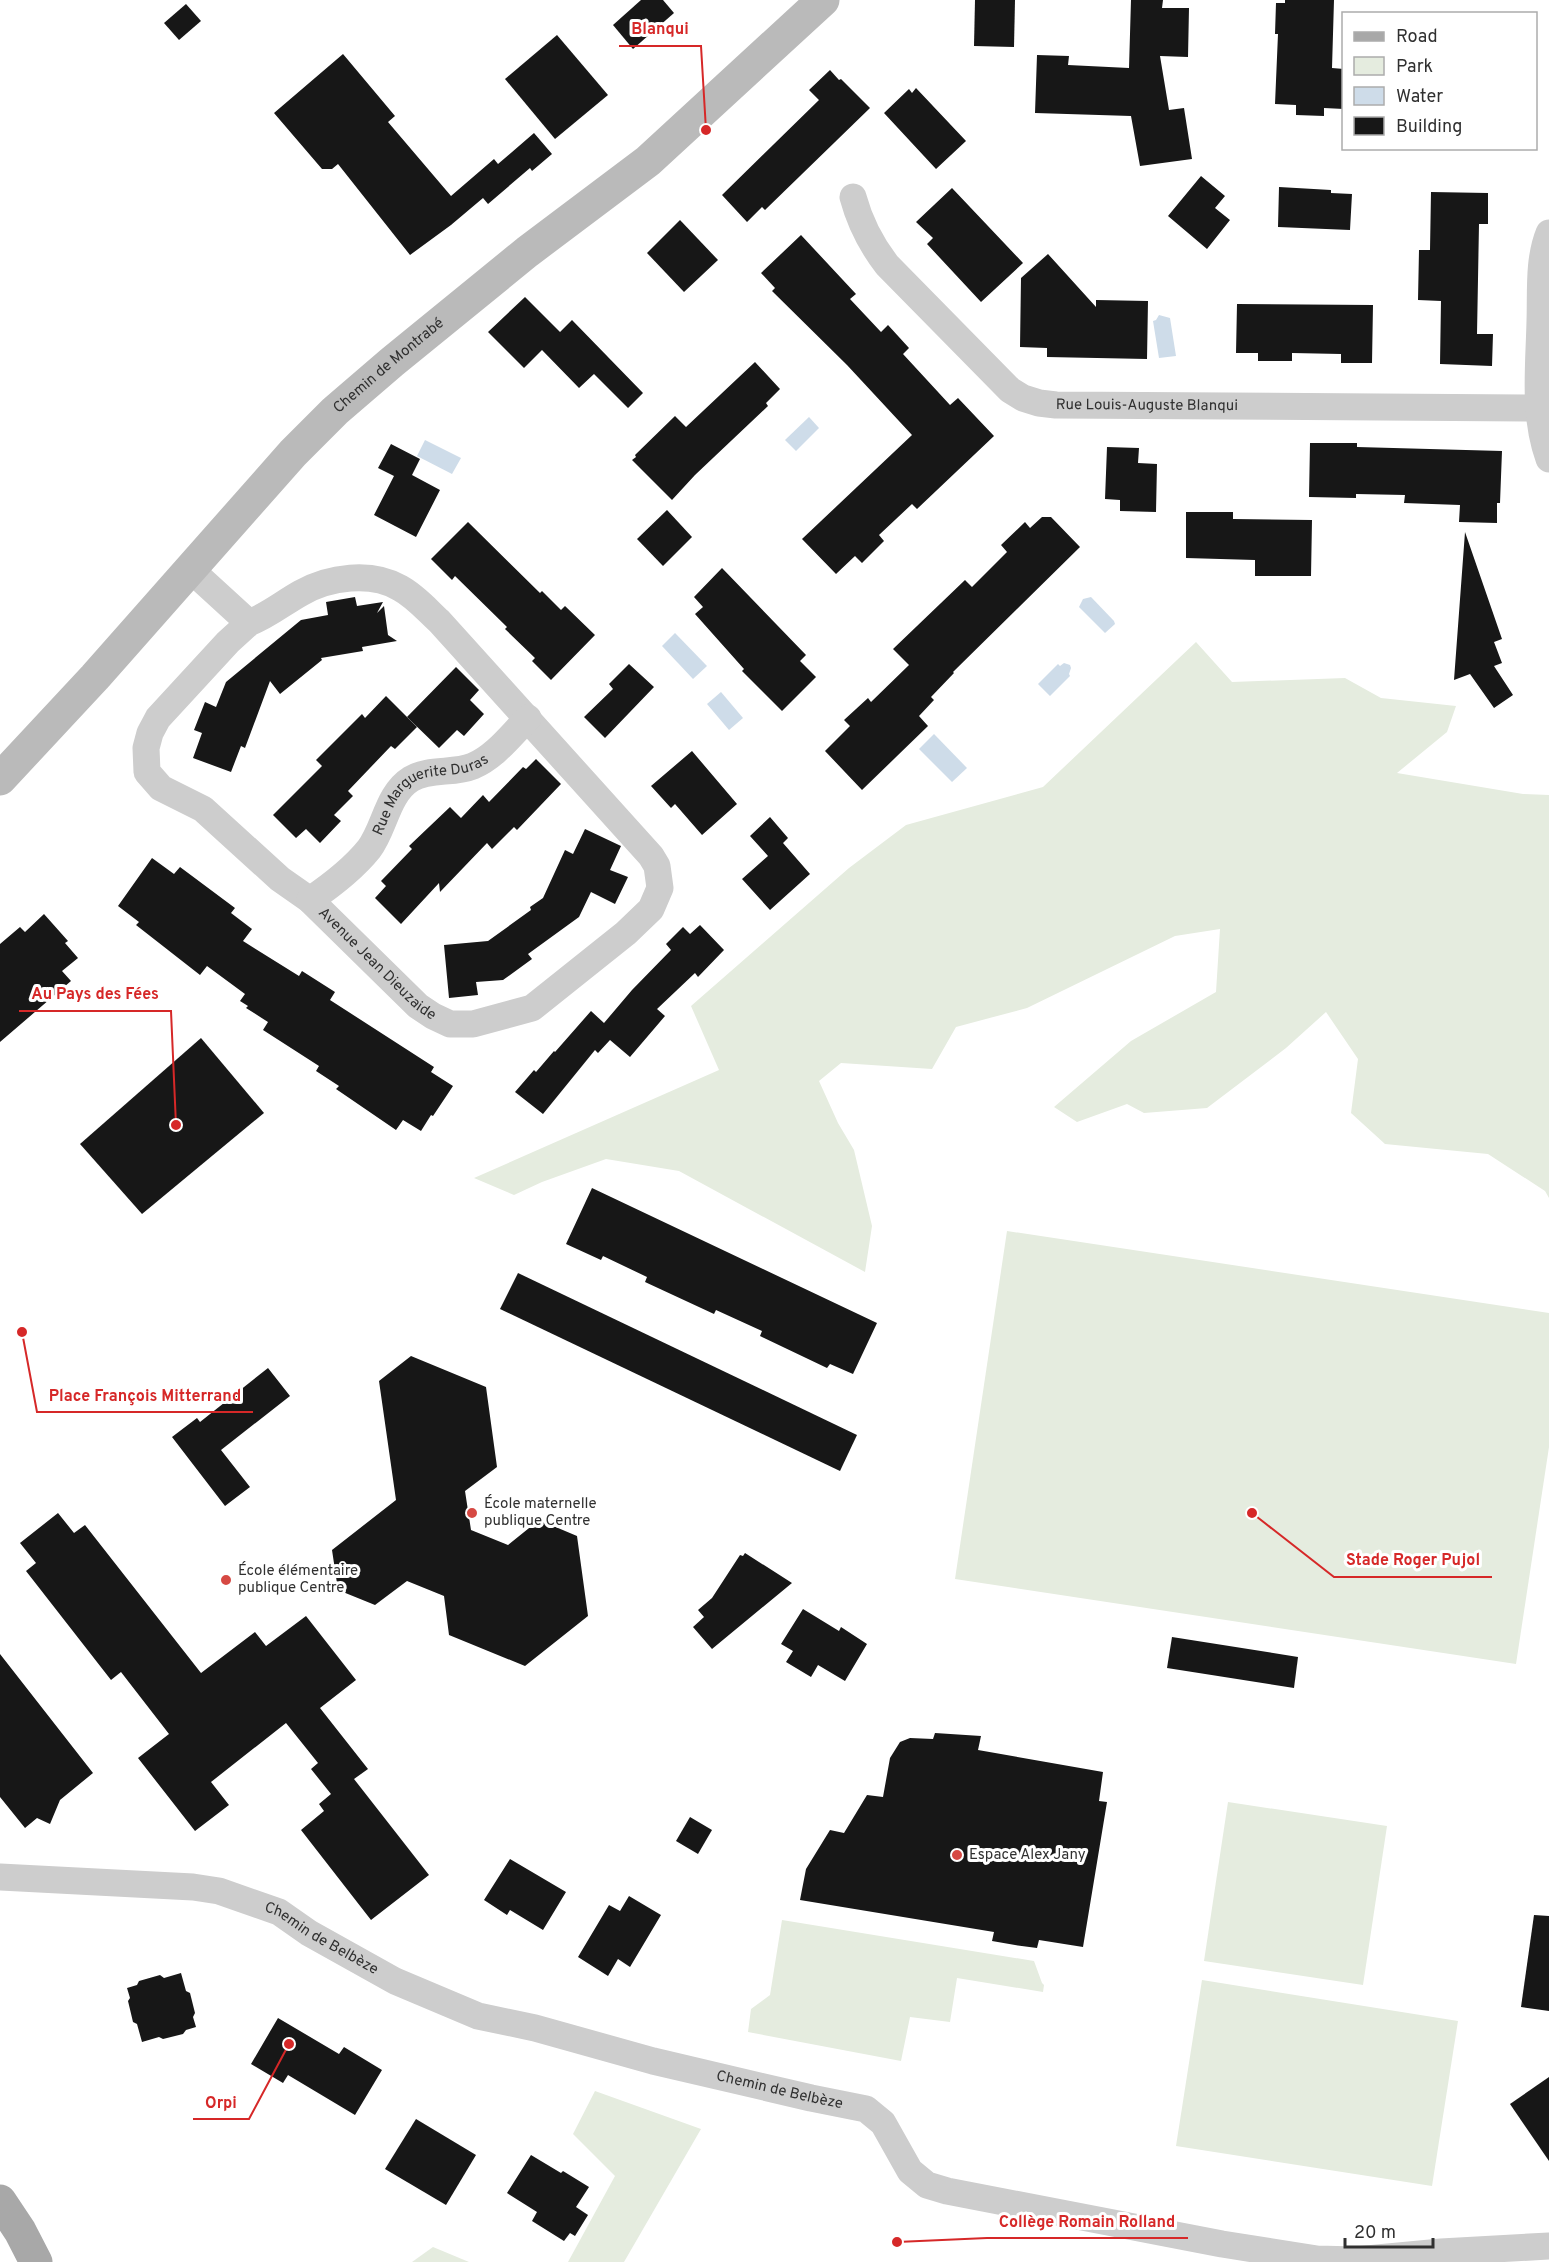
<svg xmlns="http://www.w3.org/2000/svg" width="1549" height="2262" viewBox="0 0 1549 2262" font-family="Overpass,sans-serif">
<rect width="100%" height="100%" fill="#fff"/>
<g fill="#e5ecdf">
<path d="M 1196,642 L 1232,682 L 1345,678 L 1381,698 L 1456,706 L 1447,732 L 1397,773 L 1523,794 L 1549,795 L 1549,1198 L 1545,1191 L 1488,1154 L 1385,1144 L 1351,1113 L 1358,1059 L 1326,1012 L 1286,1048 L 1207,1108 L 1144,1113 L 1127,1104 L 1077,1122 L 1054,1107 L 1131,1041 L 1216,992 L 1220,929 L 1175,936 L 1027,1008 L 956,1027 L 932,1069 L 841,1063 L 819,1081 L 838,1123 L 854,1150 L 872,1226 L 865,1272 L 679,1171 L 606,1159 L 542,1182 L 514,1195 L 474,1178 L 719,1070 L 691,1006 L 849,868 L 906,825 L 1043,787 Z"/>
<path d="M 1007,1231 L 1549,1313 L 1549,1447 L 1516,1664 L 955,1579 Z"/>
<path d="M 1228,1802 L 1387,1826 L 1363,1985 L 1204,1961 Z"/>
<path d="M 782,1920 L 1034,1961 L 1042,1983 L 1044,1985 L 1043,1992 L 957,1978 L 950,2022 L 910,2017 L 901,2061 L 748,2032 L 751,2009 L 770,1995 Z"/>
<path d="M 1202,1980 L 1458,2021 L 1432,2186 L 1176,2146 Z"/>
<path d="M 595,2091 L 701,2129 L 624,2262 L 568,2262 L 615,2176 L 573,2134 Z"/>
<path d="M 433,2247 L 469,2262 L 412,2262 Z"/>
</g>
<g fill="#cedce9">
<path d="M 1159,315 L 1170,318 L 1176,356 L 1159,358 L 1153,321 L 1156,320 Z"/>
<path d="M 809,417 L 819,428 L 796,451 L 785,440 Z"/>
<path d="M 425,440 L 461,458 L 452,474 L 417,456 Z"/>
<path d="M 1091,597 L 1114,621 L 1115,624 L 1105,633 L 1079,607 L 1083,599 Z"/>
<path d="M 675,633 L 707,666 L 693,679 L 662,646 Z"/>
<path d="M 1064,663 L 1070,665 L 1071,668 L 1069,674 L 1070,676 L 1050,696 L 1038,684 L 1058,664 L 1060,666 Z"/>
<path d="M 721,692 L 743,718 L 729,730 L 707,704 Z"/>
<path d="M 934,734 L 967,768 L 952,782 L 919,749 Z"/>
</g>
<g fill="#171717">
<path d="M 641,0 L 663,0 L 674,13 L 633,49 L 613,25 Z"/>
<path d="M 975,0 L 1015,0 L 1014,47 L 974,46 Z"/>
<path d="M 1131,0 L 1163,0 L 1162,8 L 1189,8 L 1188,57 L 1160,56 L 1169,110 L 1184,108 L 1192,159 L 1140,166 L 1131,116 L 1035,113 L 1037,55 L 1069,56 L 1068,65 L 1129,68 Z"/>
<path d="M 1285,0 L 1334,0 L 1332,68 L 1344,69 L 1344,109 L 1324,108 L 1324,116 L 1296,115 L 1296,105 L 1275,104 L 1278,34 L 1275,34 L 1276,3 L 1285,3 Z"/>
<path d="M 186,4 L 201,21 L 179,40 L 164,23 Z"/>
<path d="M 557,35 L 608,95 L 555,139 L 505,79 Z"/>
<path d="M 343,54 L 395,116 L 388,122 L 451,196 L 494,159 L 498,164 L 534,133 L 552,154 L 532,171 L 530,168 L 488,204 L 483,198 L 451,225 L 410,255 L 338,164 L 332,169 L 322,169 L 274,113 Z"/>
<path d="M 830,70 L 839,80 L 841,79 L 870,108 L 765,210 L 762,207 L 747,222 L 722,195 L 819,100 L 809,90 Z"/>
<path d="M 916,88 L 966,141 L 936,169 L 884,113 L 909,89 L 912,93 Z"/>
<path d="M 1201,176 L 1225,196 L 1215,208 L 1230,220 L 1207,249 L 1168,216 Z"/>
<path d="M 1279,187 L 1331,190 L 1331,193 L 1352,194 L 1350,230 L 1278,227 Z"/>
<path d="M 952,188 L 1023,263 L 981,302 L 927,244 L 933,238 L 916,222 Z"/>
<path d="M 1431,192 L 1488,193 L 1488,224 L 1479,224 L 1477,334 L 1493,334 L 1492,366 L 1440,364 L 1441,301 L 1418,300 L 1419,250 L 1430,250 Z"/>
<path d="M 680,220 L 718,260 L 684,292 L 647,253 Z"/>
<path d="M 801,235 L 856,294 L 850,299 L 881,332 L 888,325 L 909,348 L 903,354 L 950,405 L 958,398 L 994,436 L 917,509 L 912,504 L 879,535 L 884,541 L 862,563 L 855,556 L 836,574 L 802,539 L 912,435 L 847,365 L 772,291 L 775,288 L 761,273 Z"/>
<path d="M 1048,254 L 1096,307 L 1096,300 L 1148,301 L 1147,359 L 1047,357 L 1047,348 L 1020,347 L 1021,278 Z"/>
<path d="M 525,297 L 560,332 L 572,320 L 643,393 L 628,408 L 594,374 L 579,388 L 542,350 L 524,368 L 488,332 Z"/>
<path d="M 1237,304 L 1373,305 L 1372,363 L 1341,363 L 1341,354 L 1292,353 L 1292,361 L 1258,361 L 1258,353 L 1236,353 Z"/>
<path d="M 755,362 L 780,389 L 766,403 L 768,406 L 695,475 L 672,500 L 632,460 L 636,457 L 635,455 L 675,416 L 686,427 Z"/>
<path d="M 1310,443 L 1357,443 L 1357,447 L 1502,451 L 1500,503 L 1497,503 L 1497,523 L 1459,522 L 1460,505 L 1404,503 L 1405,495 L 1356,494 L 1356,498 L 1309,497 Z"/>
<path d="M 391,444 L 420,459 L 412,475 L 440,490 L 416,537 L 374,515 L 394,476 L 378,468 Z"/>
<path d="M 1107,447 L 1139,448 L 1138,463 L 1157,464 L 1156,512 L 1120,511 L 1120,500 L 1105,499 Z"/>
<path d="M 667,510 L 692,537 L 663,566 L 637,539 Z"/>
<path d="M 1186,512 L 1233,512 L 1233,519 L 1312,520 L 1311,576 L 1255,576 L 1255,560 L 1186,558 Z"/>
<path d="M 1042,517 L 1051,517 L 1080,547 L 953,672 L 954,673 L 931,697 L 934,700 L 919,716 L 928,726 L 862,790 L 825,751 L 850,726 L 844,720 L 868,698 L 871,702 L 909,665 L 893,649 L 965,580 L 972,587 L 1007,552 L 1001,545 L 1025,522 L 1030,528 Z"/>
<path d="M 468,522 L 540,593 L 542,591 L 561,610 L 565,606 L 595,635 L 551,680 L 532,661 L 535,658 L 505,629 L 507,627 L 455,576 L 452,580 L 431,559 Z"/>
<path d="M 1465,532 L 1502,639 L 1494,642 L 1502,663 L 1494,666 L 1513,695 L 1494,708 L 1470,674 L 1454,680 Z"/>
<path d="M 722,568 L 806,655 L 800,661 L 816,677 L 782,711 L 742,671 L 744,669 L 695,614 L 703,607 L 694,597 Z"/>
<path d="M 355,597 L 357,606 L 383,602 L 377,613 L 384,606 L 388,635 L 397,641 L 362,647 L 363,651 L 321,658 L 322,660 L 280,694 L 270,681 L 245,748 L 241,746 L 231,772 L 193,758 L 202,733 L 194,730 L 205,702 L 216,707 L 226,682 L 301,620 L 328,615 L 326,602 Z"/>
<path d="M 629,664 L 654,687 L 605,738 L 584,717 L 613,689 L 609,684 Z"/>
<path d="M 456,667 L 479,690 L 470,700 L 484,714 L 464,736 L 457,730 L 439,748 L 407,717 Z"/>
<path d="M 386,696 L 417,727 L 395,749 L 391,746 L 348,791 L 353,796 L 334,815 L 341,821 L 320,843 L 306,829 L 296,838 L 273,815 L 322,766 L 316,760 L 362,714 L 365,718 Z"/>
<path d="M 692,751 L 737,804 L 702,835 L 675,804 L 671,808 L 651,786 Z"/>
<path d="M 536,759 L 561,784 L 517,830 L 514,827 L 492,849 L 487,843 L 440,892 L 439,883 L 401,924 L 375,898 L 386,886 L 381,881 L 412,849 L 409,846 L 450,807 L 461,818 L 483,795 L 489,802 L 523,767 L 526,769 Z"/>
<path d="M 770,817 L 788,838 L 783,843 L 810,874 L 770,910 L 742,879 L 768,856 L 750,836 Z"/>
<path d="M 585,829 L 621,846 L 610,870 L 628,877 L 615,904 L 591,892 L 579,917 L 528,954 L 532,959 L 503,980 L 476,982 L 478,995 L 449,998 L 444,945 L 488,941 L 531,910 L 530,907 L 543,898 L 565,850 L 573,854 Z"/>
<path d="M 152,858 L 174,874 L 180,867 L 235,908 L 231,913 L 252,929 L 243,941 L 299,976 L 302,971 L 335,992 L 330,1000 L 434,1067 L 431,1072 L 453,1086 L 433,1116 L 431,1115 L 421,1131 L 403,1120 L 396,1130 L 336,1089 L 339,1086 L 316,1071 L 319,1066 L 263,1030 L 268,1022 L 246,1008 L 248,1006 L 240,1001 L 245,994 L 207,966 L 200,975 L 136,925 L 139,922 L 118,906 Z"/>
<path d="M 44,914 L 68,941 L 65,943 L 78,958 L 62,971 L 71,981 L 0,1042 L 0,944 L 20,927 L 25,932 Z"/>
<path d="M 700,925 L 724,950 L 698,977 L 695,973 L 657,1009 L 665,1016 L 630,1057 L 610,1040 L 598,1053 L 595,1050 L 543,1114 L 515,1092 L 534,1070 L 536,1072 L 554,1051 L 555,1052 L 591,1011 L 604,1023 L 632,990 L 671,950 L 666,944 L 683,927 L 690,934 Z"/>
<path d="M 201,1038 L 264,1113 L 142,1214 L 80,1144 Z"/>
<path d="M 592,1188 L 877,1323 L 853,1374 L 830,1364 L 827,1368 L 760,1336 L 762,1331 L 716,1310 L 714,1314 L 645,1282 L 647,1277 L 603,1256 L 601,1260 L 566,1244 Z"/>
<path d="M 518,1273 L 857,1435 L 840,1471 L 500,1309 Z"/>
<path d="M 411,1356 L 486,1387 L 497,1467 L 465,1491 L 471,1530 L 508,1545 L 539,1520 L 577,1536 L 588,1616 L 525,1666 L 449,1635 L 444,1596 L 407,1581 L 375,1605 L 338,1590 L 332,1550 L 396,1500 L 379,1381 Z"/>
<path d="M 268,1368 L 290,1396 L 221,1450 L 250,1487 L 225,1506 L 172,1437 L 197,1418 L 200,1422 Z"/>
<path d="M 58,1513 L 74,1533 L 85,1525 L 201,1673 L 255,1632 L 266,1646 L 306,1616 L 356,1680 L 320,1708 L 368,1769 L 354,1779 L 429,1875 L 371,1920 L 301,1830 L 324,1811 L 319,1804 L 331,1794 L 311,1769 L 318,1763 L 286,1723 L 211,1782 L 229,1805 L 195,1831 L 138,1758 L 169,1734 L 121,1672 L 111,1680 L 26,1571 L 36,1563 L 20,1543 Z"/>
<path d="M 745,1553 L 792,1583 L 712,1649 L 693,1627 L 704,1617 L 698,1610 L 712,1598 L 740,1555 L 743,1556 Z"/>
<path d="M 803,1609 L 839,1631 L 841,1627 L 867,1644 L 845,1681 L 818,1665 L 811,1677 L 786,1662 L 793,1651 L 781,1644 Z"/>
<path d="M 1172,1637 L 1298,1657 L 1294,1688 L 1167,1668 Z"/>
<path d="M 0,1654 L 93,1773 L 60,1800 L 50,1824 L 37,1818 L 25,1828 L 0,1797 Z"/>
<path d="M 935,1733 L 981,1736 L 978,1750 L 1103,1772 L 1099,1801 L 1107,1802 L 1083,1947 L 1039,1940 L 1037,1948 L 1015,1945 L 992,1941 L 994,1932 L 800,1900 L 806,1869 L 830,1830 L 844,1833 L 867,1795 L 883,1797 L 890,1758 L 900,1742 L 910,1738 L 933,1739 Z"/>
<path d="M 690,1817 L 712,1830 L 698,1854 L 676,1841 Z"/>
<path d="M 510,1859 L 566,1892 L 543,1930 L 510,1910 L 507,1915 L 484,1900 Z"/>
<path d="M 629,1896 L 661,1915 L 630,1967 L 618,1959 L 608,1976 L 578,1957 L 609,1905 L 620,1911 Z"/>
<path d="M 1534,1915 L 1549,1916 L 1549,2011 L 1521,2007 Z"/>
<path d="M 181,1973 L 186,1991 L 190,1993 L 195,2013 L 193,2017 L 196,2027 L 186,2030 L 183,2034 L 163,2039 L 159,2037 L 142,2042 L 137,2024 L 133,2022 L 128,2001 L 130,1998 L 127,1988 L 137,1985 L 139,1981 L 160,1975 L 164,1978 Z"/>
<path d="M 278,2018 L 339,2054 L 344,2047 L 382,2070 L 355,2115 L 288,2075 L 283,2083 L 251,2064 Z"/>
<path d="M 1549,2077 L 1549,2161 L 1510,2104 Z"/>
<path d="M 416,2119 L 476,2155 L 446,2205 L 385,2169 Z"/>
<path d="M 531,2155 L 561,2173 L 563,2171 L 589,2187 L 576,2207 L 588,2215 L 575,2236 L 570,2233 L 564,2241 L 532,2221 L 537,2212 L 507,2193 Z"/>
</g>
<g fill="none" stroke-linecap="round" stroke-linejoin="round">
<g stroke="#cdcdcd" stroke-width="27">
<path id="s1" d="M 853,197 C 860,223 870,243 887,265 L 1010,390 L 1023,398 L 1039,403 L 1056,405 L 1539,408"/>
<path d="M 1549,233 C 1538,260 1541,293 1540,321 C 1539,367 1533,415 1549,459"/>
<path id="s2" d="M 190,569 L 249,623 L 228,642 L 158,718 L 150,733 L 146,748 L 147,772 L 161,788 L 203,809 L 280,879 L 310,900 L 418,1006 L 433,1016 L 450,1024 L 473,1024 L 532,1008 L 626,933 L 651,909 L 660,888 L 657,866 L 651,856 L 439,621 C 427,610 415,596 400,588 C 371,571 329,577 301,593 C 283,603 269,615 249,623"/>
<path id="s3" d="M 310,900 C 332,885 353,869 369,849 C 385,828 387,794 411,779 C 429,768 454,774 473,766 C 495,757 512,734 528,718"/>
<path id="s4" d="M 0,1877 L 193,1887 L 219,1891 L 279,1912 L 309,1933 L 395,1981 L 478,2016 L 535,2028 L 653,2061 L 811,2098 L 866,2109 L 883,2123 L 910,2171 L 927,2185 L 947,2191 L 1222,2244 L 1317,2259 L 1356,2260 L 1441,2252 L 1549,2246"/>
</g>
<path stroke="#bababa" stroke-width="33" id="s5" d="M 0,779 L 95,677 L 293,453 L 335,411 L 392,362 L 527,252 L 648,161 L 823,0"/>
<path stroke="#a8a8a8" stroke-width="33" d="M 0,2201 L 20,2231 L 36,2262"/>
</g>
<g fill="#d64943" stroke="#fff" stroke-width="2">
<circle cx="472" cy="1513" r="6"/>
<circle cx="226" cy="1580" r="6"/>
<circle cx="957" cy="1855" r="6"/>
</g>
<g text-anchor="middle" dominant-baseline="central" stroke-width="6" stroke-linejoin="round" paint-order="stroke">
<g font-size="15" fill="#303030" stroke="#fff">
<text stroke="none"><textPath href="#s5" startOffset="568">Chemin de Montrabé</textPath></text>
<text stroke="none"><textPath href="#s1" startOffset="392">Rue Louis-Auguste Blanqui</textPath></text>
<text stroke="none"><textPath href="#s3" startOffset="168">Rue Marguerite Duras</textPath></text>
<text stroke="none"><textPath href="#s2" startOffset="570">Avenue Jean Dieuzaide</textPath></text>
<text stroke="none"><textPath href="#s4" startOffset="333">Chemin de Belbèze</textPath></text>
<text stroke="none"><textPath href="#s4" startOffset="819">Chemin de Belbèze</textPath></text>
</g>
<g font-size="15" fill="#303030" stroke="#fff" text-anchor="start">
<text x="484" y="1504">École maternelle<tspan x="484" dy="17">publique Centre</tspan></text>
<text x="238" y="1571">École élémentaire<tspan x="238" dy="17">publique Centre</tspan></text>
<text x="969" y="1855">Espace Alex Jany</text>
</g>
</g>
<path fill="none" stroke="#d62828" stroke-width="2" d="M706 130L701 46H619M176 1125L171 1011H19M22 1332L37 1412H253M1252 1513L1334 1577H1492M289 2044L249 2119H193M897 2242L987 2238H1188"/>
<g fill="#d62828" stroke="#fff" stroke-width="2">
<circle cx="706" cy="130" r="6"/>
<circle cx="176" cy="1125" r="6"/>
<circle cx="22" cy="1332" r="6"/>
<circle cx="1252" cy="1513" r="6"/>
<circle cx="289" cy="2044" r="6"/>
<circle cx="897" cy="2242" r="6"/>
</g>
<g font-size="16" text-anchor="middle" font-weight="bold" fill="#d62828" stroke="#fff" stroke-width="6" stroke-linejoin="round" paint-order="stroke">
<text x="660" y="34">Blanqui</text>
<text x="95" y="999">Au Pays des Fées</text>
<text x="145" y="1401">Place François Mitterrand</text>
<text x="1413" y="1565">Stade Roger Pujol</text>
<text x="221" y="2108">Orpi</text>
<text x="1087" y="2227">Collège Romain Rolland</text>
</g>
<rect x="1342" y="12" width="195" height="138" fill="#ffffff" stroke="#acacac" stroke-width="1.5"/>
<rect x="1354" y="32" width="30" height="9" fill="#a8a8a8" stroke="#acacac" stroke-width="1.5"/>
<text x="1396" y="42" font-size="18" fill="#303030">Road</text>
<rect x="1354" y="57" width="30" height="18" fill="#e5ecdf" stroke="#acacac" stroke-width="1.5"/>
<text x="1396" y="72" font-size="18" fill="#303030">Park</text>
<rect x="1354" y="87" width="30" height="18" fill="#cedce9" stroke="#acacac" stroke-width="1.5"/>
<text x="1396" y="102" font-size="18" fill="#303030">Water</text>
<rect x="1354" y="117" width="30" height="18" fill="#171717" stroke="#acacac" stroke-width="1.5"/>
<text x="1396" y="132" font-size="18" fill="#303030">Building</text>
<path d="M1345 2238v9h88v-9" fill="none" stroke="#303030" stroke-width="3"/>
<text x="1354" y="2238" font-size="18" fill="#303030" stroke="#ffffff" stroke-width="4.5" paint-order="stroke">20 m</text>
</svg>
